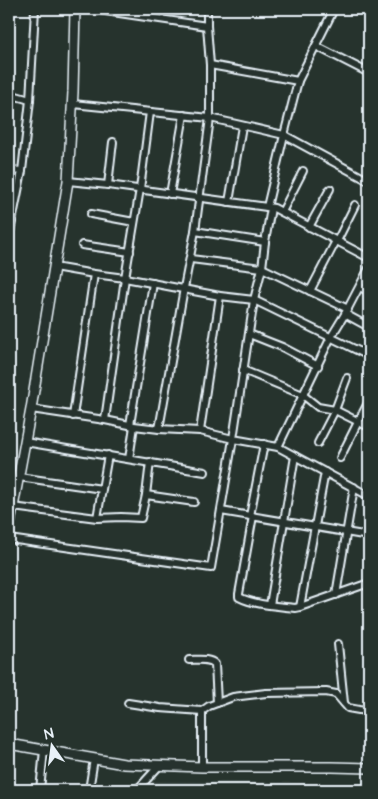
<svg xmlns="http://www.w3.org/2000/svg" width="378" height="799" viewBox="0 0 378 799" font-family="'Architects Daughter',sans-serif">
<rect width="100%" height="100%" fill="#26332d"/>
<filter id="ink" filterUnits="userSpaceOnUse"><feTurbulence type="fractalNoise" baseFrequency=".02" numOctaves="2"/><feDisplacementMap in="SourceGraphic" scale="10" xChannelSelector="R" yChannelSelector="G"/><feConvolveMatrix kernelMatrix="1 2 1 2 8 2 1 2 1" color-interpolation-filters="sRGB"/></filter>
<g filter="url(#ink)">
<path fill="#333f3a" d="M 136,781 L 369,783 L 369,790 L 130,790 Z"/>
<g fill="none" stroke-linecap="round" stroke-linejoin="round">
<g stroke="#e8f1f8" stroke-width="10">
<g id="street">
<path d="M 92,9 L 207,26 L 207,9"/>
<path d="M 334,9 L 298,81 L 284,135 L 369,181"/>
<path d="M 316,46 L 369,73"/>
<path d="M 210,65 L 298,81"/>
<path d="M 9,94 L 30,100"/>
<path d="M 73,104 L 210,118 L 210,65 L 207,26"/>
<path d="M 9,170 L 22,171"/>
<path d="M 68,181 L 108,185 L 274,208 L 369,258"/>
<path d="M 108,185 L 113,142"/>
<path d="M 170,194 L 184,115"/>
<path d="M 229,202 L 242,126"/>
<path d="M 282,212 L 303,171"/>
<path d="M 91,214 L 134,222"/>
<path d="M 309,227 L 330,189"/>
<path d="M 195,231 L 265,242 L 271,208"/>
<path d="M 9,237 L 22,171 L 30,100 L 35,9"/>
<path d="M 337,241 L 355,205"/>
<path d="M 265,242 L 262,268 L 254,300 L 233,439 L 278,447 L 369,496"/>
<path d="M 82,245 L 130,252"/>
<path d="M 191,259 L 262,268 L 348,309"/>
<path d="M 54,267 L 94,274 L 125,278 L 220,296 L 254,300 L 369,356"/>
<path d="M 360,287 L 369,292"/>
<path d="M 310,291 L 336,241"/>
<path d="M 345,314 L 369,327"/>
<path d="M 249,334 L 282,347 L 318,366"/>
<path d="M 243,370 L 303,395 L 331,337 L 345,314 L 369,268"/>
<path d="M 73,416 L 94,274"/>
<path d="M 105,420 L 125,278 L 140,189 L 150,112"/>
<path d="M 130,425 L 153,283"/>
<path d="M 159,429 L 184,288 L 195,231 L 210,118 L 284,135 L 267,207"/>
<path d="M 200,431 L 220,296"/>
<path d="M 25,442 L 205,472"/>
<path d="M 318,443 L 335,410 L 347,378"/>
<path d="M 278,447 L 303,395 L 318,407 L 335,410 L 369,427"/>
<path d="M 340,458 L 358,422 L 369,401"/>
<path d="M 129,459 L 134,426"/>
<path d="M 19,477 L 102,489"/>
<path d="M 146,495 L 194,502"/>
<path d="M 13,507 L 97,518 L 121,517 L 141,518 L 146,495 L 150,462"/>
<path d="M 221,511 L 369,536"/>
<path d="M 250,516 L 264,444"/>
<path d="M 253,516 L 239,594 L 239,597 C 254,605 278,606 295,608 L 300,607 L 369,583"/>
<path d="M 97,518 L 108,455"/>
<path d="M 9,539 L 211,568 L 233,439 L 200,431 L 159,429 L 134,426 L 105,420 L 31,409"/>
<path d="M 336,595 L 354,487"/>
<path d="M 270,605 L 295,456"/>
<path d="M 300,607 L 325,472"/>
<path d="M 338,644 L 344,703"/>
<path d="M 189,660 C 198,660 209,658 215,664 L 217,703"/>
<path d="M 128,703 L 160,708 L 202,711"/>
<path d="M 202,767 L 202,711 L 209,706 L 233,697 L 241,696 L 266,693 L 326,692 L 336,694 L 348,708 L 359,710 L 369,711"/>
<path d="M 40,790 L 44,750"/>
<path d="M 89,790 L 94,759"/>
<path d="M 137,790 L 159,766"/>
</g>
</g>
<g stroke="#e8f1f8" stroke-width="12">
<g id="secondary">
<path d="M 9,529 L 31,409 L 68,181 L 73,92 L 75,9"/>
<path d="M 9,744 L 124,764 L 202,767 L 332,767 L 369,768"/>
</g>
</g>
<use href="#street" stroke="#26332d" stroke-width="6"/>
<use href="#secondary" stroke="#26332d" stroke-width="9"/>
</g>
</g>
<rect width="378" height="799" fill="none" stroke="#26332d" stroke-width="30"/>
<rect x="15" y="15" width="348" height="769" fill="none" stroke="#e8f1f8" stroke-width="2" filter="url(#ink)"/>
<g transform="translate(52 746) rotate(346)" stroke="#26332d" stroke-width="4" paint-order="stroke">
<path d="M0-4L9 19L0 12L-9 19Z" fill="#e8f1f8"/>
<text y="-8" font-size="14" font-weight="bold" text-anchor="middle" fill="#e8f1f8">N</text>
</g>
</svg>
